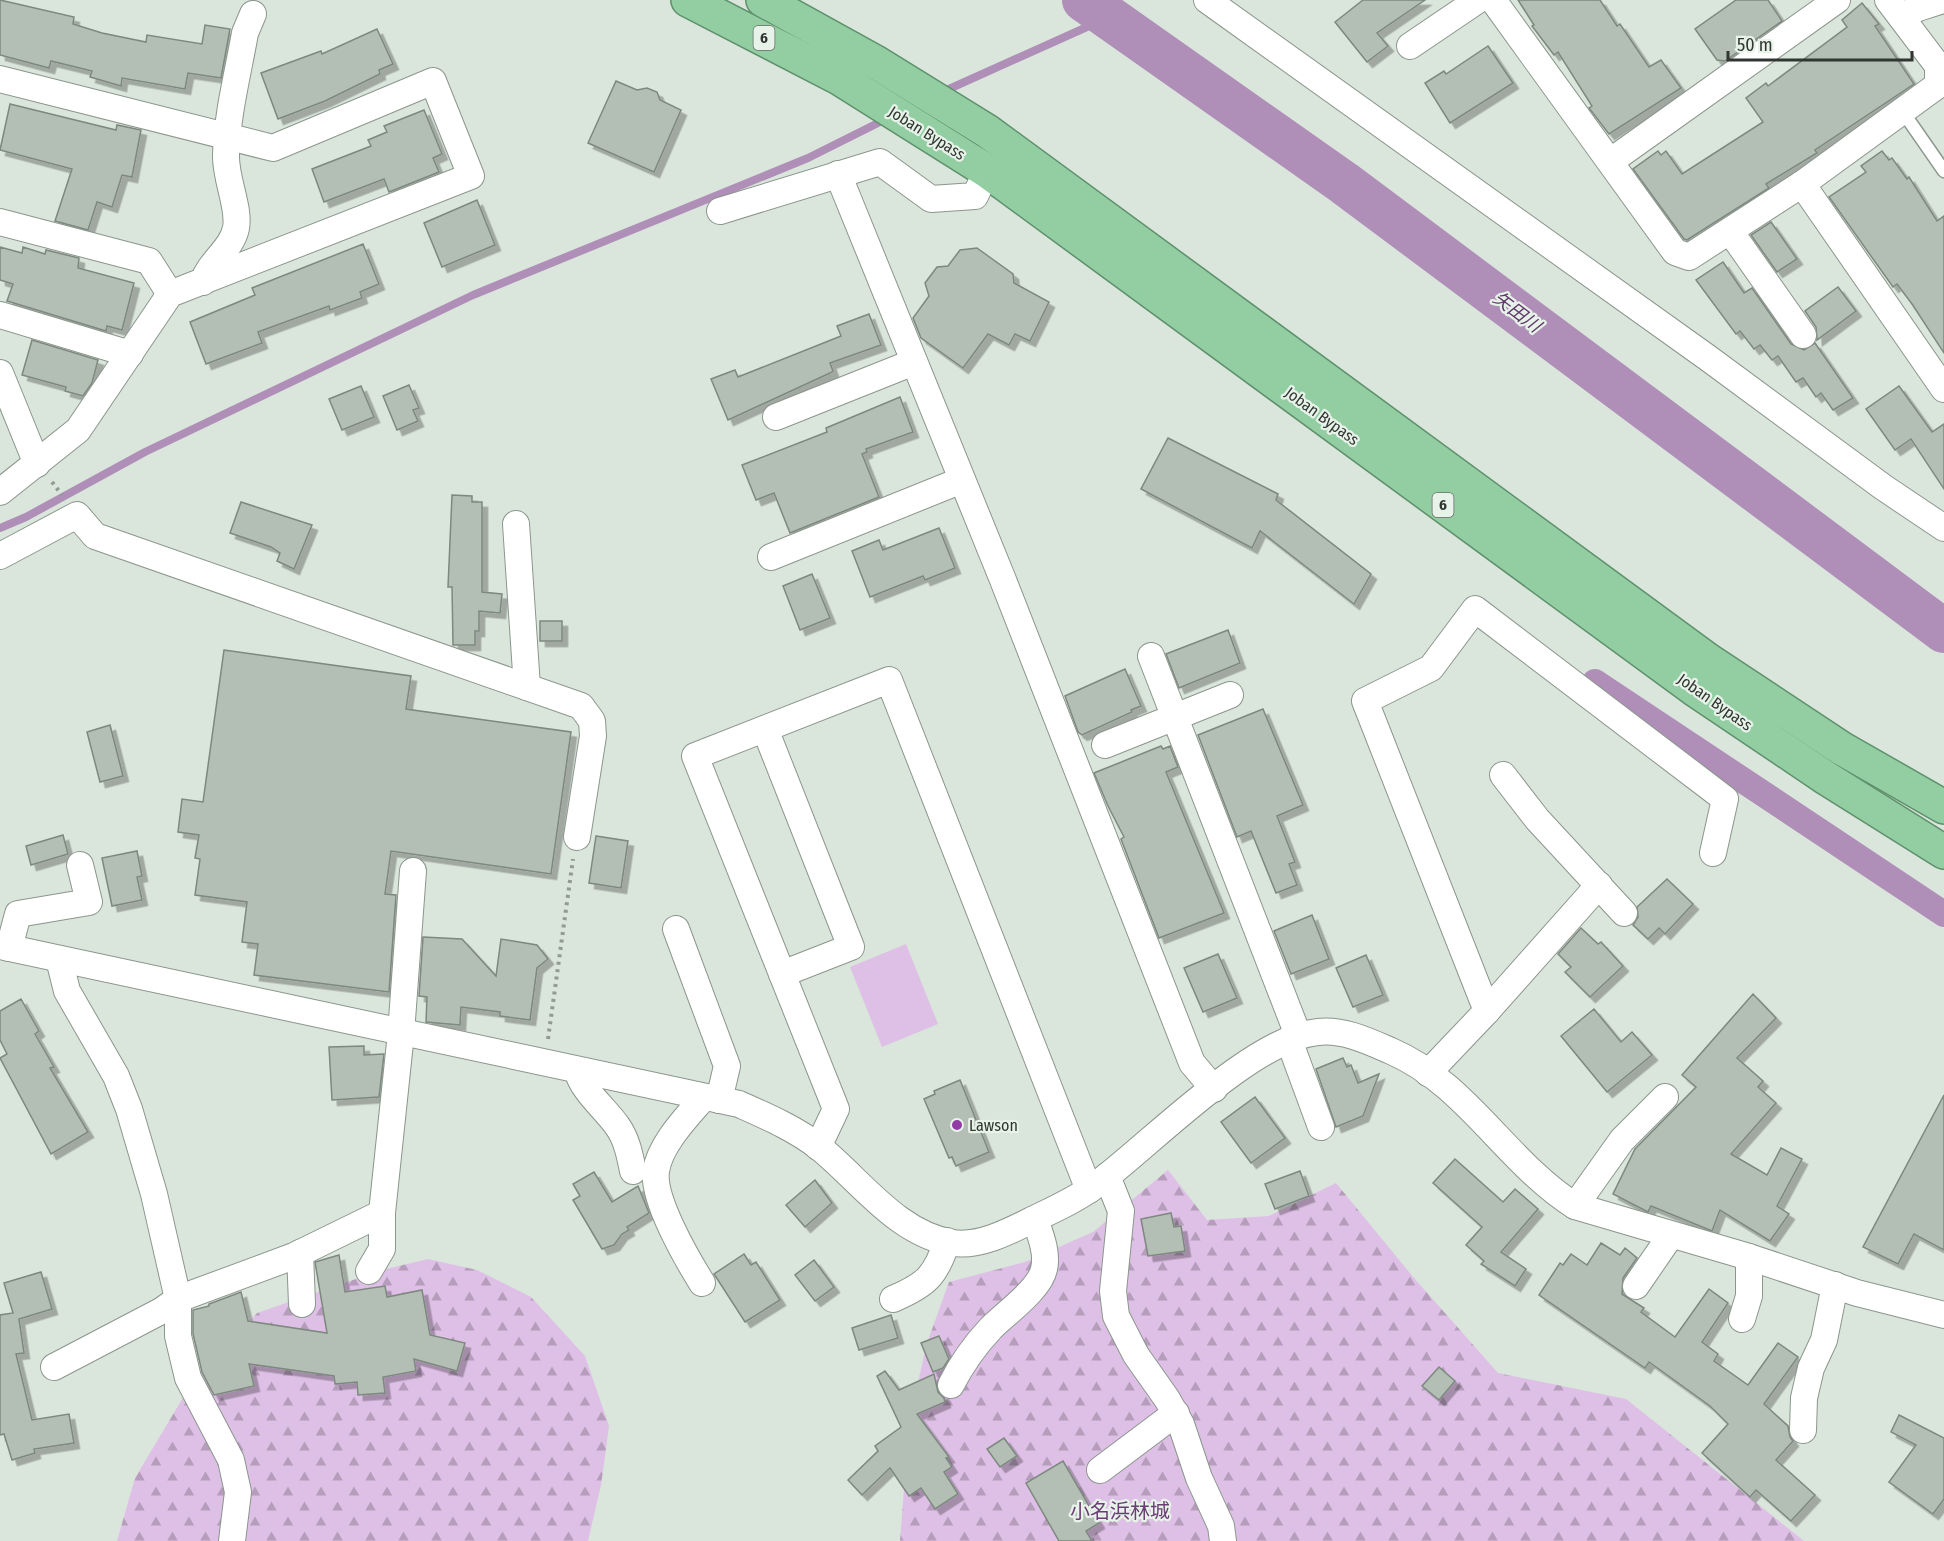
<svg xmlns="http://www.w3.org/2000/svg" width="1944" height="1541" viewBox="0 0 1944 1541" font-family="'Fira Sans Condensed','Noto Sans JP',sans-serif">
<defs>
<pattern id="forest-firs" width="22" height="20" patternUnits="userSpaceOnUse" patternTransform="scale(1.5)"><rect width="22" height="20" fill="#dec0e6"/><path d="M5 1l3.5 6h-7zM16 11l3.5 6h-7z" fill="#b59dbb"/></pattern>
<filter id="shadow"><feDropShadow dx="5.5" dy="5.5" stdDeviation="0" flood-color="#0004"/></filter>
</defs>
<rect width="100%" height="100%" fill="#dae5dc"/>
<g fill="url(#forest-firs)">
<path d="M 1168,1170 L 1207,1220 L 1269,1216 L 1336,1183 L 1414,1278 L 1498,1373 L 1626,1399 L 1804,1541 L 900,1541 L 909,1425 L 926,1346 L 949,1282 L 1025,1262 L 1093,1232 Z"/>
<path d="M 428,1259 L 477,1270 L 531,1297 L 585,1356 L 609,1426 L 601,1485 L 588,1541 L 117,1541 L 135,1478 L 181,1401 L 199,1372 L 229,1345 L 257,1313 L 382,1270 Z"/>
</g>
<path fill="#dec0e6" d="M 906,944 L 938,1024 L 882,1047 L 850,967 Z"/>
<g fill="none" stroke-linecap="round" stroke-linejoin="round">
<g stroke="#af8fb7" stroke-width="8">
<path d="M 940,93 L 1107,18"/>
<path d="M 0,528 L 26,517 L 145,452 L 473,295 L 808,158 L 886,119"/>
</g>
<path stroke="#af8fb7" stroke-width="26" d="M 1595,682 L 1944,914"/>
<path stroke="#af8fb7" stroke-width="44" d="M 1084,0 L 1344,183 L 1944,631"/>
</g>
<g fill="#b3beb5" stroke="#7d887f" stroke-width="1.5" filter="url(#shadow)">
<path d="M 0,0 L 74,17 L 73,24 L 102,33 L 146,42 L 147,35 L 202,44 L 205,25 L 230,29 L 221,78 L 188,73 L 185,89 L 122,78 L 121,86 L 90,77 L 92,71 L 51,61 L 49,68 L 0,55 Z"/>
<path d="M 1363,0 L 1425,0 L 1377,33 L 1388,46 L 1367,62 L 1335,22 Z"/>
<path d="M 1518,0 L 1600,0 L 1617,26 L 1620,24 L 1649,67 L 1661,60 L 1681,88 L 1609,134 L 1589,108 L 1592,106 L 1558,52 L 1554,55 L 1532,26 L 1534,25 Z"/>
<path d="M 1736,0 L 1768,0 L 1782,21 L 1725,61 L 1717,60 L 1695,29 Z"/>
<path d="M 1862,3 L 1879,24 L 1875,26 L 1914,84 L 1815,150 L 1817,153 L 1766,184 L 1769,188 L 1687,240 L 1684,239 L 1633,169 L 1658,151 L 1661,155 L 1666,151 L 1682,174 L 1763,122 L 1746,98 L 1766,83 L 1768,86 L 1847,27 L 1842,20 Z"/>
<path d="M 377,29 L 393,64 L 379,70 L 380,74 L 325,101 L 278,119 L 261,73 L 321,51 L 322,54 Z"/>
<path d="M 1488,46 L 1513,83 L 1450,123 L 1425,83 L 1444,71 L 1446,74 Z"/>
<path d="M 616,81 L 637,90 L 647,88 L 657,92 L 660,100 L 681,110 L 654,172 L 588,143 Z"/>
<path d="M 10,104 L 116,130 L 117,125 L 141,130 L 132,177 L 122,175 L 112,207 L 97,202 L 88,230 L 55,221 L 72,169 L 0,150 Z"/>
<path d="M 424,110 L 442,154 L 433,158 L 439,172 L 389,192 L 384,179 L 324,202 L 312,169 L 371,146 L 368,140 L 387,132 L 384,126 Z"/>
<path d="M 1882,151 L 1889,160 L 1892,158 L 1907,179 L 1909,177 L 1937,221 L 1944,216 L 1944,353 L 1912,304 L 1897,284 L 1893,287 L 1829,197 L 1866,172 L 1861,166 Z"/>
<path d="M 477,200 L 495,245 L 442,267 L 424,223 Z"/>
<path d="M 1771,222 L 1797,259 L 1777,272 L 1751,235 Z"/>
<path d="M 363,244 L 379,284 L 360,292 L 362,298 L 330,310 L 329,306 L 258,332 L 262,343 L 206,364 L 190,322 L 255,295 L 252,288 Z"/>
<path d="M 0,247 L 22,253 L 23,247 L 45,254 L 46,250 L 79,258 L 78,268 L 134,283 L 122,330 L 107,326 L 106,331 L 7,301 L 13,284 L 0,280 Z"/>
<path d="M 977,248 L 1013,274 L 1014,283 L 1049,302 L 1030,341 L 1015,334 L 1009,345 L 988,334 L 963,368 L 921,338 L 913,318 L 929,296 L 925,283 L 937,267 L 948,266 L 960,250 Z"/>
<path d="M 1723,262 L 1744,293 L 1752,288 L 1791,344 L 1804,350 L 1815,343 L 1853,398 L 1833,410 L 1821,393 L 1816,397 L 1803,378 L 1796,382 L 1778,356 L 1772,360 L 1760,345 L 1754,349 L 1740,331 L 1736,334 L 1696,280 Z"/>
<path d="M 1838,287 L 1856,311 L 1817,340 L 1816,327 L 1805,311 Z"/>
<path d="M 869,314 L 881,345 L 830,363 L 833,371 L 830,373 L 728,420 L 711,379 L 735,370 L 738,377 L 841,336 L 837,326 Z"/>
<path d="M 32,340 L 98,360 L 92,383 L 83,396 L 65,391 L 66,387 L 22,375 Z"/>
<path d="M 409,385 L 419,408 L 413,410 L 418,421 L 397,430 L 383,396 Z"/>
<path d="M 361,386 L 374,417 L 342,430 L 329,399 Z"/>
<path d="M 1899,386 L 1932,432 L 1944,424 L 1944,489 L 1911,439 L 1895,450 L 1866,409 Z"/>
<path d="M 900,397 L 913,432 L 866,449 L 867,452 L 862,454 L 879,497 L 790,533 L 774,493 L 756,500 L 742,465 L 827,432 L 826,428 Z"/>
<path d="M 1168,438 L 1278,494 L 1276,500 L 1371,574 L 1354,604 L 1260,531 L 1252,548 L 1141,489 Z"/>
<path d="M 452,495 L 472,496 L 472,502 L 482,502 L 482,592 L 502,594 L 500,613 L 479,611 L 479,631 L 475,631 L 475,645 L 453,645 L 452,587 L 448,587 Z"/>
<path d="M 241,502 L 312,525 L 294,569 L 277,561 L 280,553 L 271,547 L 230,533 Z"/>
<path d="M 939,528 L 955,568 L 925,580 L 923,576 L 870,597 L 852,551 L 879,540 L 883,550 Z"/>
<path d="M 812,574 L 830,618 L 800,630 L 783,586 Z"/>
<rect x="540" y="621" width="22" height="20"/>
<path d="M 1228,630 L 1240,663 L 1179,688 L 1166,654 Z"/>
<path d="M 224,650 L 411,676 L 406,709 L 571,732 L 551,874 L 391,851 L 385,894 L 396,895 L 389,992 L 254,975 L 258,944 L 242,942 L 247,902 L 195,895 L 200,859 L 195,858 L 199,835 L 178,832 L 182,799 L 203,802 Z"/>
<path d="M 1125,669 L 1141,706 L 1131,710 L 1132,712 L 1082,735 L 1078,732 L 1065,696 Z"/>
<path d="M 1263,709 L 1303,805 L 1277,816 L 1295,862 L 1289,864 L 1297,885 L 1276,893 L 1251,831 L 1237,837 L 1198,735 Z"/>
<path d="M 110,725 L 123,776 L 100,782 L 87,732 Z"/>
<path d="M 1161,746 L 1163,749 L 1170,746 L 1178,767 L 1166,772 L 1224,913 L 1159,938 L 1121,839 L 1124,837 L 1108,806 L 1094,773 Z"/>
<path d="M 63,835 L 68,854 L 31,865 L 26,846 Z"/>
<path d="M 596,836 L 628,841 L 621,888 L 589,883 Z"/>
<path d="M 137,851 L 142,876 L 137,877 L 142,900 L 112,906 L 102,858 Z"/>
<path d="M 1667,879 L 1693,904 L 1665,934 L 1659,928 L 1648,939 L 1633,925 L 1638,917 L 1637,907 Z"/>
<path d="M 1312,915 L 1329,959 L 1291,974 L 1274,931 Z"/>
<path d="M 1581,928 L 1598,944 L 1601,942 L 1623,966 L 1590,997 L 1565,972 L 1571,967 L 1558,954 Z"/>
<path d="M 423,937 L 462,939 L 496,976 L 501,939 L 537,945 L 548,959 L 537,968 L 530,1020 L 500,1016 L 500,1012 L 461,1007 L 460,1025 L 426,1022 L 427,997 L 419,996 Z"/>
<path d="M 1218,954 L 1237,998 L 1203,1012 L 1184,968 Z"/>
<path d="M 1366,955 L 1383,995 L 1353,1007 L 1336,968 Z"/>
<path d="M 1753,994 L 1776,1018 L 1737,1058 L 1763,1081 L 1758,1087 L 1776,1103 L 1731,1154 L 1767,1175 L 1781,1148 L 1802,1159 L 1777,1206 L 1789,1214 L 1770,1241 L 1720,1210 L 1712,1231 L 1651,1206 L 1648,1212 L 1613,1194 L 1635,1149 L 1696,1087 L 1682,1075 Z"/>
<path d="M 21,999 L 39,1031 L 35,1034 L 54,1067 L 50,1068 L 88,1132 L 51,1154 L 0,1058 L 7,1054 L 0,1040 L 0,1011 Z"/>
<path d="M 1594,1009 L 1621,1042 L 1632,1032 L 1652,1055 L 1607,1092 L 1561,1036 Z"/>
<path d="M 364,1046 L 364,1055 L 384,1054 L 379,1097 L 332,1100 L 329,1047 Z"/>
<path d="M 1343,1058 L 1347,1067 L 1351,1065 L 1358,1083 L 1379,1074 L 1363,1116 L 1336,1127 L 1316,1069 Z"/>
<path d="M 960,1080 L 989,1152 L 956,1166 L 952,1157 L 949,1158 L 924,1099 L 935,1094 L 934,1091 Z"/>
<path d="M 1944,1095 L 1944,1250 L 1914,1234 L 1898,1264 L 1863,1247 Z"/>
<path d="M 1255,1097 L 1285,1138 L 1251,1163 L 1221,1122 Z"/>
<path d="M 1455,1159 L 1503,1202 L 1515,1189 L 1538,1209 L 1501,1252 L 1526,1269 L 1515,1286 L 1481,1264 L 1484,1261 L 1466,1245 L 1482,1227 L 1433,1183 Z"/>
<path d="M 1300,1171 L 1309,1196 L 1275,1209 L 1265,1184 Z"/>
<path d="M 594,1172 L 612,1202 L 638,1186 L 649,1213 L 627,1227 L 629,1230 L 622,1234 L 614,1245 L 602,1249 L 573,1200 L 580,1196 L 573,1184 Z"/>
<path d="M 815,1180 L 832,1203 L 805,1227 L 786,1205 Z"/>
<path d="M 1171,1213 L 1174,1227 L 1181,1226 L 1185,1251 L 1148,1256 L 1141,1219 Z"/>
<path d="M 1601,1243 L 1620,1255 L 1625,1248 L 1637,1258 L 1623,1278 L 1622,1294 L 1644,1308 L 1641,1312 L 1675,1337 L 1709,1289 L 1728,1303 L 1702,1342 L 1718,1354 L 1714,1361 L 1748,1385 L 1778,1343 L 1798,1357 L 1764,1404 L 1788,1426 L 1790,1437 L 1793,1441 L 1776,1460 L 1815,1495 L 1791,1521 L 1756,1490 L 1750,1497 L 1702,1453 L 1728,1424 L 1710,1406 L 1649,1362 L 1645,1368 L 1539,1295 L 1560,1263 L 1563,1265 L 1571,1254 L 1587,1265 Z"/>
<path d="M 744,1254 L 751,1265 L 756,1262 L 780,1300 L 745,1322 L 714,1274 Z"/>
<path d="M 339,1255 L 345,1292 L 385,1286 L 387,1297 L 422,1290 L 430,1335 L 465,1343 L 457,1371 L 414,1359 L 416,1371 L 383,1377 L 385,1393 L 358,1395 L 357,1382 L 335,1384 L 334,1376 L 249,1364 L 254,1386 L 214,1395 L 202,1372 L 193,1334 L 193,1310 L 209,1306 L 209,1304 L 241,1292 L 248,1321 L 327,1333 L 315,1262 Z"/>
<path d="M 814,1260 L 834,1287 L 815,1301 L 795,1275 Z"/>
<path d="M 41,1272 L 52,1309 L 19,1319 L 24,1353 L 16,1354 L 32,1420 L 69,1414 L 74,1443 L 34,1449 L 35,1453 L 12,1460 L 4,1434 L 0,1435 L 0,1315 L 13,1313 L 4,1283 Z"/>
<path d="M 891,1315 L 898,1338 L 859,1350 L 852,1328 Z"/>
<path d="M 939,1336 L 949,1359 L 943,1368 L 933,1372 L 921,1343 Z"/>
<path d="M 1439,1367 L 1455,1381 L 1439,1400 L 1422,1386 Z"/>
<path d="M 885,1371 L 899,1390 L 934,1374 L 938,1392 L 944,1398 L 945,1402 L 917,1414 L 949,1457 L 946,1458 L 952,1467 L 944,1472 L 958,1494 L 935,1509 L 921,1488 L 909,1496 L 890,1468 L 862,1495 L 848,1480 L 878,1451 L 875,1446 L 901,1427 L 877,1376 Z"/>
<path d="M 1899,1415 L 1944,1438 L 1944,1499 L 1933,1514 L 1889,1482 L 1916,1445 L 1891,1432 Z"/>
<path d="M 1004,1438 L 1017,1456 L 1000,1467 L 987,1449 Z"/>
<path d="M 1063,1461 L 1099,1523 L 1086,1531 L 1092,1541 L 1059,1541 L 1026,1483 Z"/>
</g>
<g fill="none" stroke-linecap="round" stroke-linejoin="round">
<g stroke="#8b968d" stroke-width="15">
<path id="service" d="M 1903,112 L 1944,171"/>
</g>
<g stroke="#8b968d" stroke-width="28">
<g id="minor">
<path d="M 1207,0 L 1708,358 L 1883,487 L 1944,528"/>
<path d="M 1493,0 L 1675,252 L 1689,257 L 1802,184 L 1938,85 L 1938,66 L 1888,0"/>
<path d="M 1902,17 L 1918,8 L 1943,0"/>
<path d="M 1410,46 L 1478,0"/>
<path d="M 0,79 L 273,148 L 433,81 L 471,176 L 170,294 L 78,430 L 0,492"/>
<path d="M 1611,161 L 1837,0"/>
<path d="M 838,174 L 1003,580 L 1192,1063 L 1214,1089"/>
<path d="M 1802,184 L 1944,389"/>
<path d="M 720,211 L 880,162 L 931,199 L 975,196 L 987,171"/>
<path d="M 0,222 L 149,261 L 170,294"/>
<path d="M 1730,231 L 1803,335"/>
<path d="M 203,282 C 210,261 232,249 236,228 C 240,208 225,178 226,155 C 227,115 238,73 245,33 L 253,14"/>
<path d="M 0,315 L 130,354"/>
<path d="M 0,373 L 37,464"/>
<path d="M 776,417 L 914,362"/>
<path d="M 516,524 L 527,687"/>
<path d="M 0,556 L 77,515 L 95,536 L 581,706 L 592,721 L 593,736 L 577,837"/>
<path d="M 771,557 L 962,480"/>
<path d="M 1151,656 L 1298,1035"/>
<path d="M 765,729 L 851,947 L 782,974"/>
<path d="M 1105,745 L 1230,695"/>
<path d="M 1503,775 L 1537,819 L 1624,913"/>
<path d="M 676,929 L 727,1066 L 719,1100"/>
<path d="M 0,946 L 739,1104 C 768,1117 794,1128 819,1147 C 860,1180 897,1234 953,1243 C 980,1247 1010,1231 1034,1219 C 1055,1209 1077,1199 1096,1185 C 1151,1144 1253,1038 1318,1032 C 1343,1029 1368,1041 1391,1051 C 1466,1083 1507,1163 1575,1206 L 1749,1257 L 1857,1293 L 1944,1315"/>
<path d="M 9,948 L 18,914 L 89,902 L 80,865"/>
<path d="M 59,959 L 67,991 L 116,1076 L 129,1109 L 154,1194 L 178,1299 L 178,1336 L 188,1378 L 231,1460 L 238,1492 L 232,1541"/>
<path d="M 1487,1011 L 1365,701 L 1431,668 L 1475,609 L 1725,799 L 1713,853"/>
<path d="M 1289,1040 L 1321,1127"/>
<path d="M 577,1070 C 583,1092 605,1108 618,1127 C 627,1140 630,1156 633,1171"/>
<path d="M 1428,1073 L 1487,1011 L 1599,885"/>
<path d="M 818,1147 L 836,1109 L 695,756 L 889,680 L 1089,1190"/>
<path d="M 1107,1176 L 1121,1211 L 1113,1291 L 1116,1316 L 1136,1355 L 1167,1399 L 1181,1424 L 1199,1478 L 1221,1526 L 1223,1541"/>
<path d="M 1575,1206 L 1622,1140 L 1665,1097"/>
<path d="M 300,1253 L 302,1304"/>
<path d="M 369,1271 L 382,1249 L 382,1213"/>
<path d="M 702,1283 C 687,1259 652,1199 656,1171 C 660,1144 687,1117 704,1097"/>
<path d="M 1636,1286 L 1671,1235"/>
<path d="M 893,1299 C 926,1285 936,1276 947,1241"/>
<path d="M 1742,1319 L 1749,1296 L 1749,1257"/>
<path d="M 54,1367 L 161,1311 L 178,1299 L 294,1256 L 382,1213 L 401,1033 L 413,871"/>
<path d="M 951,1385 C 961,1365 976,1344 991,1328 C 1006,1313 1040,1289 1044,1269 C 1048,1253 1040,1234 1035,1219"/>
<path d="M 1803,1430 L 1804,1398 L 1811,1368 L 1824,1340 L 1835,1285"/>
<path d="M 1100,1470 L 1176,1413"/>
</g>
</g>
<g stroke="#5e906b" stroke-width="36">
<g id="trunk">
<path d="M 688,0 L 839,78 L 987,171 L 1694,689 L 1826,778 L 1944,852"/>
<path d="M 763,0 L 877,63 L 987,131 L 1708,660 L 1841,748 L 1944,807"/>
</g>
</g>
<g stroke="#919a93" stroke-width="4" stroke-dasharray="3 4.5" stroke-linecap="butt">
<path d="M 52,482 L 62,495"/>
<path d="M 548,1039 L 573,859"/>
</g>
<use href="#service" stroke="#fff" stroke-width="12"/>
<use href="#minor" stroke="#fff" stroke-width="26"/>
<use href="#trunk" stroke="#92cea2" stroke-width="33"/>
</g>
<circle fill="#923aa6" stroke="#e7f2e9" stroke-width="2" cx="957" cy="1125" r="6"/>
<g text-anchor="middle" dominant-baseline="central" stroke-width="4.5" stroke-linejoin="round" paint-order="stroke">
<g fill="#e7f2e9" stroke="#686e69" stroke-width="1.5">
<rect x="753.5" y="26" width="21" height="24" rx="4.5"/>
<rect x="1432.5" y="493" width="21" height="24" rx="4.5"/>
</g>
<g font-size="15" font-weight="bold" fill="#313632">
<text x="764" y="38">6</text>
<text x="1443" y="505">6</text>
</g>
<g font-size="16" fill="#313632" stroke="#e7f2e9">
<text transform="translate(927 133) rotate(32)">Joban Bypass</text>
<text transform="translate(1322 416) rotate(36)">Joban Bypass</text>
<text transform="translate(1715 702) rotate(35)">Joban Bypass</text>
</g>
<g font-size="16" fill="#313632" stroke="#e7f2e9" text-anchor="start">
<text x="969" y="1125">Lawson</text>
</g>
<g font-size="18" font-style="italic" fill="#61386b" stroke="#e7f2e9">
<text transform="translate(1517 312) rotate(37)">矢田川</text>
</g>
<g font-size="20" fill="#6a3e74" stroke="#e7f2e9">
<text x="1120" y="1511">小名浜林城</text>
</g>
</g>
<path d="M1728 51v9h184v-9" fill="none" stroke="#313632" stroke-width="3"/>
<text x="1737" y="51" font-size="18" fill="#313632" stroke="#e7f2e9" stroke-width="4.5" paint-order="stroke">50 m</text>
</svg>
